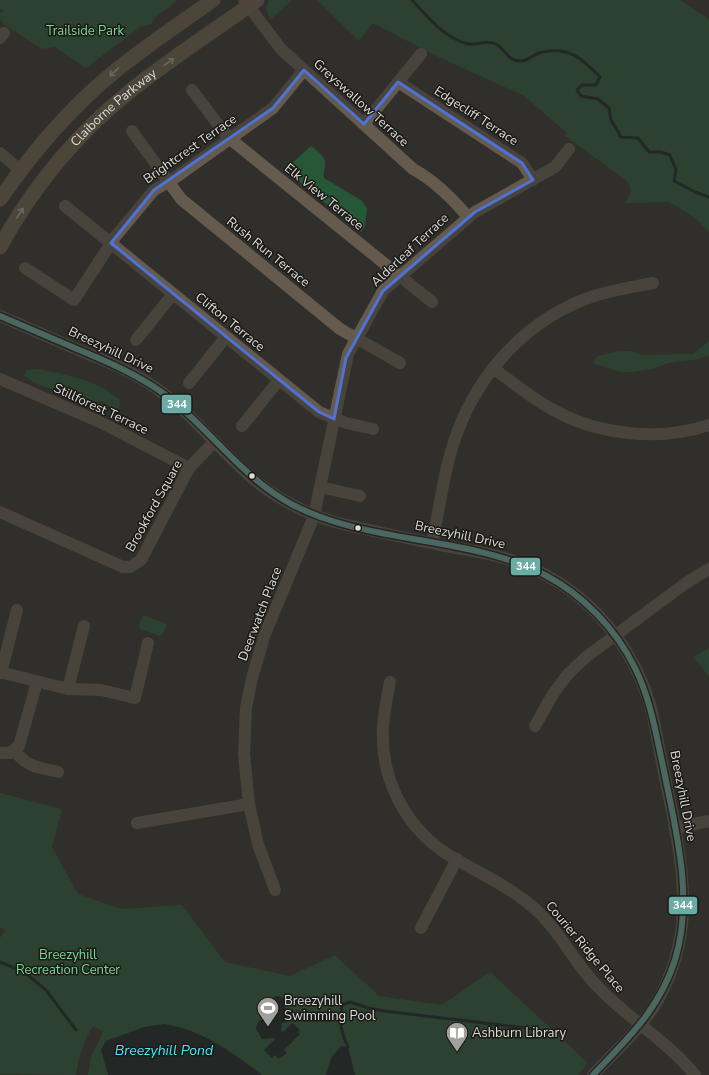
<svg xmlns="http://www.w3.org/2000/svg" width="709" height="1075" viewBox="0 0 709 1075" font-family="'Nunito Sans',sans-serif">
<rect width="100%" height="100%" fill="#312f2c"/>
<g fill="#265736">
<path d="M 0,0 L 176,0 C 170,11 156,10 152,24 L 140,27 L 86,68 L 55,47 L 42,49 L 5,25 L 0,19 L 0,13 L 4,12 L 0,9 Z"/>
<path d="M 269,0 L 292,0 L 270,20 L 266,8 Z"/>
<path d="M 317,0 L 680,0 L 709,19 L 709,232 L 694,217 L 669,202 L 625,203 C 630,194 633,190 627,181 L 565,136 L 567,133 L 524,96 L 432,54 L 373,23 L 359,41 Z"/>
<path d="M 311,146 C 316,150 326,156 325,165 C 325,170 323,172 324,178 L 362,201 L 367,208 L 365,226 L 361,232 L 291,175 L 288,167 Z"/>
<path d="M 709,341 L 709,355 L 699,359 L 668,363 L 656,368 L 633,372 L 620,372 L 593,363 L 597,356 C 612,353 628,347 642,355 L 693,354 Z"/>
<path d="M 38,369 C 68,375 97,380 120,400 L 119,408 L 112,409 L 103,401 L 87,402 L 39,385 L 24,376 L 27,370 Z"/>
<path d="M 143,615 L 167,624 L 163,634 L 160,636 L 140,629 L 139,626 Z"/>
<path d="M 709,648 L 709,676 L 693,657 Z"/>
<path d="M 0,793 L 62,809 L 52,847 L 78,894 L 121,909 L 182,905 L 225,962 L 290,976 L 335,955 L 379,996 L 442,1005 L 490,972 L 588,1063 L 578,1075 L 88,1075 L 91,1057 L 103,1032 L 93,1026 C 83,1042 79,1056 76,1075 L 0,1074 L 0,938 L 5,930 L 0,927 Z"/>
</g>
<g fill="#122020">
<path d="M 278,996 L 285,999 L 284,1006 L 286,1009 L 293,1010 L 296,1019 L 282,1023 L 281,1030 L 283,1032 L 292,1023 L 300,1030 L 298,1032 L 300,1034 L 284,1050 L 287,1053 L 279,1059 L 275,1055 L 272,1058 L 264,1050 L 276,1038 L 262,1039 L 256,1029 C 257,1017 267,1020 273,1011 L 268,1005 C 270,1000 272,997 278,996 Z"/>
<path d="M 164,1024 C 202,1030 232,1052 262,1075 L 108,1075 L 101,1050 L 106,1041 L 144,1027 Z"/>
<path d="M 341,1046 L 348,1047 L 355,1075 L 326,1075 L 331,1058 Z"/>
</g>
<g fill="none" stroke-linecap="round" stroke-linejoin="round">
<g stroke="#122020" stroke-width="3">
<path d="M 412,0 C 428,17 445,39 469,44 C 479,46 485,39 496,44 C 506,50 507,60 520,61 C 526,62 533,55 539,53 C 567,45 582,58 600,77 L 596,85 L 582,85 L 577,90 L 581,96 L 598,99 L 609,108 L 611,120 L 621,137 L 638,138 L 649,152 L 661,152 L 670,155 L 676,170 L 674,181 L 695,192 L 709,197"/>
<path d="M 0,962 L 24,972 L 46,990 L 76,1030"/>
<path d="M 348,1047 C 341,1032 339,1022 342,1005 L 350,1002 L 368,1008 L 384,1011 L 534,1029"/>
</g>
<g stroke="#645b4e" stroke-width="12">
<path d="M 244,0 L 281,49 L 413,169 C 435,181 452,198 468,217"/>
<path d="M 0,38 L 4,33"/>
<path d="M 398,82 L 522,163 L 533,180"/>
<path d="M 192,90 L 223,131 L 234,142 L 432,302"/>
<path d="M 364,124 L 421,54"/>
<path d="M 132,131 L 181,199 L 340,329 L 400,363"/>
<path d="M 0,153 L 20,170"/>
<path d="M 65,206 L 319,412 L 346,423 L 373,429"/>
<path d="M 25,268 L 74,300 L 115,237 L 154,190 L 169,182 L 273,108 L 304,70"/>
<path d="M 0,316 C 29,328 57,341 86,353 C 110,363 135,373 156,388 C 192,413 218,449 251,477 C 276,498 304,513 335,522 C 374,532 412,539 451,547 C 475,551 499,555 522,564 C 589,590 636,647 653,716 C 659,748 665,779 672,811 C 685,881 694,940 655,1005 C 638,1032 614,1052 593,1075"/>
<path d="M 136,340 L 173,294"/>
<path d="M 493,368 C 512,382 530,397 550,408 C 596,435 659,442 709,425"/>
<path d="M 0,379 L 100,422 L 189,468"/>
<path d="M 189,383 L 226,337"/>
<path d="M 242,426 L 279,380"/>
<path d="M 320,487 L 360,496"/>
<path d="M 0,512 L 123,567 L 130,567 L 141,560 L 189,468 L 215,441"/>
<path d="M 432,543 C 440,507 444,468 457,433 C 480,371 528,319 591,297 C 612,290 633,287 653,283"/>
<path d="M 0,672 L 68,689 L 101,690 L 135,698 L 148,643"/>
<path d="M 1,673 L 17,610"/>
<path d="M 390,682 C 387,697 384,712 383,727 C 380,777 404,826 447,854 C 476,872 508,885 534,908 C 560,931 574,963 599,988 C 629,1019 667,1041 695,1075"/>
<path d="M 68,689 L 84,626"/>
<path d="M 535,726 L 553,694 L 568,674 L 586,657 L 686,583 L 709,569"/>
<path d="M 15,751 C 28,768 38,767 58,772"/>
<path d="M 0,753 L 10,753 L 19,746 L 37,682"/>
<path d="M 137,823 L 249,804"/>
<path d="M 675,828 L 709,821"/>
<path d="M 275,890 L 258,844 L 249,804 L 244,754 L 246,708 L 252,678 L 265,634 L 314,516 L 348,354 L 383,291 L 475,212 L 555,167 L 569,149"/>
<path d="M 421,928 L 457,859"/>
</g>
<g stroke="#6d5f4a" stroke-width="15">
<path d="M 0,199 C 34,150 72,105 119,68 C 149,44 182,22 213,0"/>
<path id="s1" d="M 0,247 C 32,188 77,134 129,92 C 170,59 215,30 257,0"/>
</g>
<g stroke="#1a1915" stroke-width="9">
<path id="bus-1" d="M 0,316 C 26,327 51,338 77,349 C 108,362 139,375 167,396 C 211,430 242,478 293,505 C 370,545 469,535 545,575 C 583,595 616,629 635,668 C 651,700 656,735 664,771 C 676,831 694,898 675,960 C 659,1010 628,1038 593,1075"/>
</g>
<use href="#bus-1" stroke="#6aaca4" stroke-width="6"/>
</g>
<defs><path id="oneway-shaft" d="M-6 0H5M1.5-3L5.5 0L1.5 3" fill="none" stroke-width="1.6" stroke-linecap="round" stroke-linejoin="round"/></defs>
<g stroke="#b1ab9f">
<use href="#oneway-shaft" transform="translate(169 62) rotate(-35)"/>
<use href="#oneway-shaft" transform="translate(114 72) rotate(139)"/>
<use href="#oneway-shaft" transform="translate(20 213) rotate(-57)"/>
</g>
<path d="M0 0H709V1075H0ZM 304,70 L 364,124 L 398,82 L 522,163 L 533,180 L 475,212 L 383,291 L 346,358 L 334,419 L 319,412 L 111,243 L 154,190 L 273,108 Z" fill="#312f2c" fill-opacity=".55" fill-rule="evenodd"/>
<path fill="none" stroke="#4e72d8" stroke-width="3" stroke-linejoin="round" d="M 304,70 L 364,124 L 398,82 L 522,163 L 533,180 L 475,212 L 383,291 L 346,358 L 334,419 L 319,412 L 111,243 L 154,190 L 273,108 Z"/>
<defs>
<g id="stadium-pin" transform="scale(1.15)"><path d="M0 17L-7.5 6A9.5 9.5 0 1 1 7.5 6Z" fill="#a2a09c" stroke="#1a1915"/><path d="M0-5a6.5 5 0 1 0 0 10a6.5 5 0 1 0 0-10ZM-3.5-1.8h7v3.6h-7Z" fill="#fff"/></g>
<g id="library-pin" transform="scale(1.15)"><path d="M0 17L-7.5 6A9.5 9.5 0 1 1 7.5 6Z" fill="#a2a09c" stroke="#1a1915"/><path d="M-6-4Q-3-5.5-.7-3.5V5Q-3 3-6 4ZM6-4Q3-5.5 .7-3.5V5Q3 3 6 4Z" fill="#fff"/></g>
</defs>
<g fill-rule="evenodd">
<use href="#stadium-pin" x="268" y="1008"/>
<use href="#library-pin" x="457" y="1033"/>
</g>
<g fill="#dfddd8" stroke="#1a1915" stroke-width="1.5">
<circle cx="252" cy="476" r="3.5"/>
<circle cx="358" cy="528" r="3.5"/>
</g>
<g text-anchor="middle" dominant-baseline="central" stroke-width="3" stroke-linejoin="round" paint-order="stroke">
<g font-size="13" fill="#78d995" stroke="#1a1915">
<text x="85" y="31">Trailside Park</text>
<text x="68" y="955">Breezyhill<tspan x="68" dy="15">Recreation Center</tspan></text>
</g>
<g font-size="13" fill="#dfddd8" stroke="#1a1915">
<text transform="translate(361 103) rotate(42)">Greyswallow Terrace</text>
<text stroke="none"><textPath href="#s1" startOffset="181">Claiborne Parkway</textPath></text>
<text transform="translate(476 116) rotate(33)">Edgecliff Terrace</text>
<text transform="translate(190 149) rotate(-35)">Brightcrest Terrace</text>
<text transform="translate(324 197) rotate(39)">Elk View Terrace</text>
<text transform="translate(410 250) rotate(-43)">Alderleaf Terrace</text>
<text transform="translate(268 252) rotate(39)">Rush Run Terrace</text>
<text transform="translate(230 322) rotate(39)">Clifton Terrace</text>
<text transform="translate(111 350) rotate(25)">Breezyhill Drive</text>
<text transform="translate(101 409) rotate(25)">Stillforest Terrace</text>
<text transform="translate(154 506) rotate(-61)">Brookford Square</text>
<text transform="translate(460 535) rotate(12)">Breezyhill Drive</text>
<text transform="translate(260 614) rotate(-69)">Deerwatch Place</text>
<text transform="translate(683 796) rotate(79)">Breezyhill Drive</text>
<text transform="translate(585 947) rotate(50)">Courier Ridge Place</text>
</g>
<g font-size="13" fill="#dfddd8" stroke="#1a1915" text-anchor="start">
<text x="284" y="1001">Breezyhill<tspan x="284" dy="15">Swimming Pool</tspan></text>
<text x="472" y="1033">Ashburn Library</text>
</g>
<g font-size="14" font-style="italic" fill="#43ecfc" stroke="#1a1915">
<text x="164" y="1050">Breezyhill Pond</text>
</g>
</g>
<g stroke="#1a1915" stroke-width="1.5">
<rect x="161" y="394" width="31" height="20" rx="4" fill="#6aaca4"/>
<rect x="510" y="557" width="31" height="19" rx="4" fill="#6aaca4"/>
<rect x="668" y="896" width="30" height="19" rx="4" fill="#6aaca4"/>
</g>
<g font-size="11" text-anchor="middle" font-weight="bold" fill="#fff">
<text x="177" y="408">344</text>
<text x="526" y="570">344</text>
<text x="683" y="909">344</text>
</g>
</svg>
